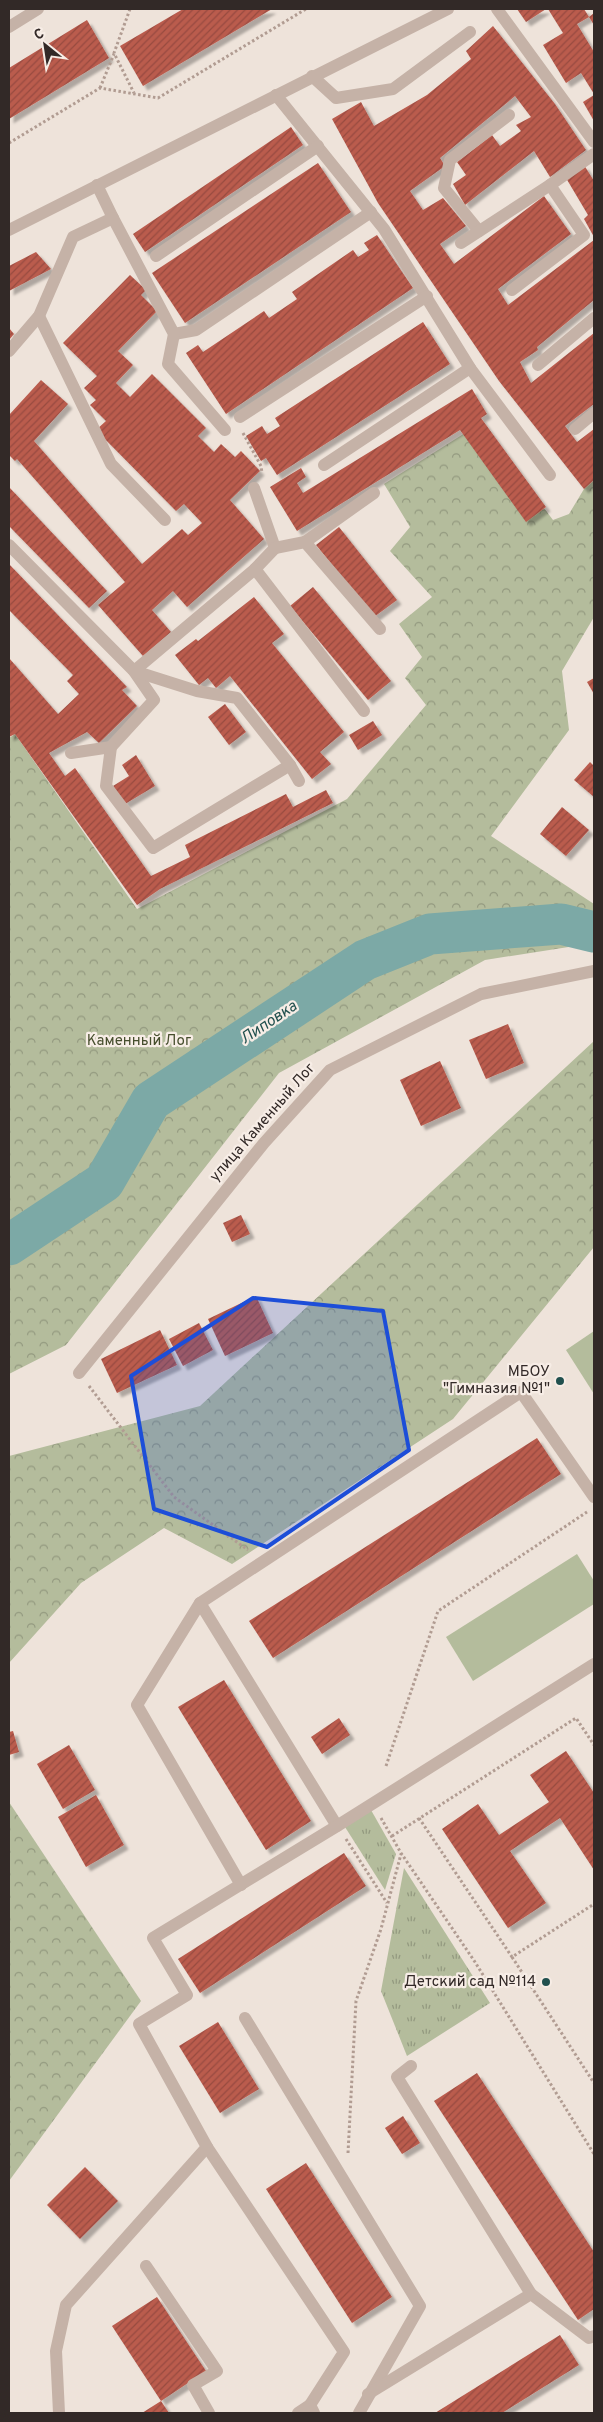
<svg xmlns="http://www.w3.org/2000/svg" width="603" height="2422" viewBox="0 0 603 2422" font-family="Overpass,sans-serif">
<defs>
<pattern id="grass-tufts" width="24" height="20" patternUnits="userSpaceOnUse" patternTransform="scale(1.25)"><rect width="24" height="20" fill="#b4bc9c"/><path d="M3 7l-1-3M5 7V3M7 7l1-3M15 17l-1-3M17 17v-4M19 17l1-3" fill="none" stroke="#93997f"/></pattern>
<pattern id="forest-crowns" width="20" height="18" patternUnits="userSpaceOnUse" patternTransform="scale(1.25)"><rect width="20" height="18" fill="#b4bc9c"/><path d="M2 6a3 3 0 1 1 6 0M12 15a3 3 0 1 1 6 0" fill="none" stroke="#93997f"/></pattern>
<pattern id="building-hatch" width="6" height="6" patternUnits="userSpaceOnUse" patternTransform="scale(1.25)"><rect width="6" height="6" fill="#ba5b4d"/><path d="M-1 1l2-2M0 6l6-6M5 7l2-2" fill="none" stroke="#984b40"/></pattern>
<filter id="shadow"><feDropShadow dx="4.5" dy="4.5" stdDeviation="1" flood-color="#0004"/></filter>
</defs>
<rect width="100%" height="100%" fill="#eee3da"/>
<g fill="url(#grass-tufts)">
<path d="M 371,1810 L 396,1854 L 385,1890 L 345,1827 Z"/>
<path d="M 404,1868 L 490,2003 L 407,2056 L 381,1991 Z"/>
</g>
<g fill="url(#forest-crowns)">
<path d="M 465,433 L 529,519 L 544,508 L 553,520 L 569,514 L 584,489 L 594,480 L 594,617 L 562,671 L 569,730 L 491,836 L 594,904 L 594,943 L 485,960 L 279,1073 L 66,1345 L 9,1374 L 9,738 L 15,734 L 137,909 L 347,799 L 426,705 L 405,678 L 422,657 L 399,624 L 432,597 L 390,551 L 410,527 L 384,484 Z"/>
<path d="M 594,1041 L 594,1247 L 453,1419 L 232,1564 L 164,1528 L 81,1583 L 9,1663 L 9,1456 L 200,1406 Z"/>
<path d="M 9,1802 L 141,2001 L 9,2181 Z"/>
</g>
<g fill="#b4bc9c">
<path d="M 594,1331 L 594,1394 L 566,1350 Z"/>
<path d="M 577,1554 L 594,1581 L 594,1604 L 473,1681 L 446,1637 Z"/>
</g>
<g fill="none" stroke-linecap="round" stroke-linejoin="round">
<path stroke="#7ca9a6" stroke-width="41" d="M 9,1245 L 104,1182 L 151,1101 L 365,960 L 430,934 L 561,924 L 594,932"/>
</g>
<g fill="url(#building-hatch)" filter="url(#shadow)">
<path d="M 183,9 L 272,9 L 143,86 L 120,46 Z"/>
<path d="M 517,9 L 546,9 L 526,22 Z"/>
<path d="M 548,9 L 584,9 L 589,17 L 577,24 L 594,52 L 594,94 L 581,73 L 566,83 L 543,45 L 563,33 Z"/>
<path d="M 594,13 L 594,25 L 589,17 Z"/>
<path d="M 87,20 L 109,58 L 9,119 L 9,68 Z"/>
<path d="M 493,26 L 555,104 L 586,150 L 550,177 L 534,151 L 465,205 L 453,184 L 466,175 L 457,162 L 492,135 L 500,146 L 521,131 L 516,125 L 531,117 L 515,96 L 440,158 L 445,166 L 410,191 L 423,210 L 443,198 L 466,226 L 440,244 L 454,264 L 544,196 L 571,234 L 498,289 L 508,305 L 594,240 L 594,300 L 537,347 L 538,350 L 520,362 L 531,383 L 594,333 L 594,404 L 565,426 L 577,442 L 594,429 L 594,480 L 584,489 L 499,381 L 378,203 L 332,119 L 361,102 L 374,126 L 427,95 L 471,59 L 466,51 Z"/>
<path d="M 594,95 L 594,121 L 583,102 Z"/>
<path d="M 291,127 L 303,145 L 145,252 L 133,234 Z"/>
<path d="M 318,163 L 351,212 L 185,323 L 152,273 Z"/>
<path d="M 584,165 L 594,181 L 594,237 L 584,219 L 588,215 L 566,178 Z"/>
<path d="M 377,235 L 413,288 L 226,414 L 186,353 L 198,345 L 203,352 L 264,311 L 269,318 L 297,299 L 292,292 L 353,250 L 358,257 L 369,250 L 364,243 Z"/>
<path d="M 36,252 L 51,269 L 9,291 L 9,266 Z"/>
<path d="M 130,275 L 146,290 L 141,295 L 157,311 L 118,351 L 133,365 L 116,383 L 130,397 L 152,374 L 206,428 L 198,436 L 214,452 L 221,444 L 235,457 L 241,451 L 260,471 L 230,500 L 264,539 L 187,607 L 173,591 L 152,610 L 171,632 L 143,656 L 98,605 L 125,582 L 17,459 L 15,461 L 9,455 L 9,415 L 41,380 L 68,404 L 34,441 L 142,564 L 182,529 L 188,535 L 202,523 L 184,504 L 176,511 L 96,430 L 106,421 L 90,405 L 96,400 L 84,388 L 97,376 L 63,343 Z"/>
<path d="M 423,322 L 450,364 L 277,475 L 266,458 L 261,461 L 246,436 L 262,426 L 267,434 L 280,426 L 275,418 Z"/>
<path d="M 9,328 L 14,334 L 9,340 Z"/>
<path d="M 472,389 L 487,414 L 481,418 L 546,507 L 526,522 L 460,430 L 297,531 L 270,487 L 301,468 L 306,477 L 297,483 L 303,493 Z"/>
<path d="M 9,487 L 107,591 L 89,608 L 9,526 Z"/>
<path d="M 339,527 L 397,600 L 374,617 L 316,545 Z"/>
<path d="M 9,564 L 127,687 L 122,690 L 137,706 L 99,743 L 87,732 L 49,753 L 65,776 L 75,768 L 151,876 L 190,857 L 185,845 L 286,794 L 293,807 L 326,790 L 333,803 L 160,889 L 137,905 L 15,734 L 9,737 L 9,658 L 58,714 L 79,694 L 67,681 L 73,675 L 9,610 Z"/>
<path d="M 313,587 L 391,681 L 368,700 L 290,606 Z"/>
<path d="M 254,597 L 284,634 L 272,643 L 344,732 L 320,752 L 331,764 L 312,779 L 230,676 L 216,688 L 208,678 L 199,685 L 175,655 L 196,639 L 198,641 Z"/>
<path d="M 594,678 L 594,694 L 587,682 Z"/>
<path d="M 225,704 L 246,732 L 229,745 L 208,717 Z"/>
<path d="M 373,721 L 382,735 L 358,750 L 349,735 Z"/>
<path d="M 136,755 L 155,786 L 125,804 L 113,786 L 129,776 L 122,765 Z"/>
<path d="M 590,762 L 594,766 L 594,797 L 574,780 Z"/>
<path d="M 562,807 L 589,830 L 566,856 L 540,834 Z"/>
<path d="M 508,1024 L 524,1063 L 486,1079 L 469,1040 Z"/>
<path d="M 440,1061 L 461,1108 L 421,1126 L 400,1080 Z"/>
<path d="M 241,1215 L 250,1234 L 232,1242 L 223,1223 Z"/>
<path d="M 256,1296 L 273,1333 L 225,1356 L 208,1319 Z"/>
<path d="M 199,1323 L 213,1350 L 183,1366 L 169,1339 Z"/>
<path d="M 160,1330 L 177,1365 L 117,1393 L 101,1359 Z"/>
<path d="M 537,1438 L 561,1474 L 273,1658 L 249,1621 Z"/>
<path d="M 224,1680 L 311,1821 L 266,1850 L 178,1707 Z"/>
<path d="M 339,1718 L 350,1735 L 322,1754 L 311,1737 Z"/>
<path d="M 13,1731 L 19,1752 L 9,1755 L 9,1732 Z"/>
<path d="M 69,1745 L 95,1790 L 63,1809 L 37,1764 Z"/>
<path d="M 566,1751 L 594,1793 L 594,1870 L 560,1818 L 510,1851 L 546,1903 L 508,1928 L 442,1829 L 478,1804 L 499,1835 L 549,1802 L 530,1775 Z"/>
<path d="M 96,1795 L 124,1845 L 86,1867 L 58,1817 Z"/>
<path d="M 344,1853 L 366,1886 L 200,1993 L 178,1959 Z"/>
<path d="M 218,2022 L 259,2089 L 220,2113 L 179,2046 Z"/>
<path d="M 477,2073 L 594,2252 L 594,2309 L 578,2320 L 434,2101 Z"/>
<path d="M 403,2116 L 420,2143 L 402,2154 L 385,2128 Z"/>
<path d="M 306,2163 L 392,2297 L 352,2323 L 266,2189 Z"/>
<path d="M 85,2167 L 118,2201 L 80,2239 L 47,2205 Z"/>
<path d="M 157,2297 L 206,2371 L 161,2401 L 169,2413 L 142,2413 L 161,2401 L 112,2326 Z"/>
<path d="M 560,2335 L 579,2365 L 502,2413 L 435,2413 Z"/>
</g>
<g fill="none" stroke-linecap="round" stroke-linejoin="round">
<g stroke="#b19c92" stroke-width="3" stroke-dasharray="2.5 2.5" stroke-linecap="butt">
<path d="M 130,9 L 114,53 L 134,93"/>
<path d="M 100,88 L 114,54"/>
<path d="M 9,143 L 100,88 L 158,98 L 306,9"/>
<path d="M 243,433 L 261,466 L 262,473"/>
<path d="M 89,1386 L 174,1497 L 248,1550"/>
<path d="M 386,1766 L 438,1611 L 587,1512"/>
<path d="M 381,1818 L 401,1853 L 475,1962 L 594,2154"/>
<path d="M 419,1818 L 512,1957 L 594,1904"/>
<path d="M 392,1836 L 576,1718 L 594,1745"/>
<path d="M 346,1839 L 387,1903"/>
<path d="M 512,1957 L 594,2083"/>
<path d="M 348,2153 L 356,2001 L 381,1929 L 401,1854"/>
</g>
<g stroke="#c5b2a7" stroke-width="12">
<path d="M 497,9 L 594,142"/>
<path d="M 9,27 L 38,9"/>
<path d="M 312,76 L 336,98 L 393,89 L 470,32"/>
<path d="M 276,95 L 384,229 L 470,368 L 324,465"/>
<path d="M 97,185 L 113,218"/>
<path d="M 479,231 L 444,188 L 450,160 L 509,115"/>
<path d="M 461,243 L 550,185"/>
<path d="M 156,256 L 318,146"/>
<path d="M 512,290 L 584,235 L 550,185 L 594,154"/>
<path d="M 39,316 L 111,464 L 165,520"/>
<path d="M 174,334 L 196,330 L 371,212"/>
<path d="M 9,351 L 39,316 L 73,237 L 113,218 L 174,334 L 168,364 L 225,430"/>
<path d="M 538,365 L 594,318"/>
<path d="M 470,368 L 550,475"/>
<path d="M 240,417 L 427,296"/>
<path d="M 575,429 L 594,413"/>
<path d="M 254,488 L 275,548 L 255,569"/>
<path d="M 305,542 L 374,493"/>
<path d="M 9,545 L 134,671 L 154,700 L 111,747 L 71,753"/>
<path d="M 275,548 L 305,542 L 380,629"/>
<path d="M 111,747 L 106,786 L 153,848 L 290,765 L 299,781"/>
<path d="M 290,765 L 237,698 L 197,691 L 134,671 L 255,569 L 364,711"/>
<path d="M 200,1603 L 337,1826"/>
<path d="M 241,1885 L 137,1705 L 200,1603 L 521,1392 L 594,1497"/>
<path d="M 245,2018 L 420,2306 L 359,2413"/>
<path d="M 207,2147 L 344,2352 L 310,2405 L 314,2413"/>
<path d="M 146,2266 L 217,2371 L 193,2385 L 209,2413"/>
<path d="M 531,2294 L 589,2338 L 594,2336"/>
<path d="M 368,2394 L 531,2294 L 397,2077 L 411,2066"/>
<path d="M 59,2413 L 56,2351 L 66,2305 L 207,2147 L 139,2024 L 187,1995 L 153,1938 L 337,1826 L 594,1664"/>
<path d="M 298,2413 L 310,2405"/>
</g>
<g stroke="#c5b2a7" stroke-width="12">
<path d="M 9,230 L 448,9"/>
<path d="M 79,1373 L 264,1143 L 330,1070 L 481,994 L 594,971"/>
</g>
</g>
<path fill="#1d4ed8" fill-opacity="0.2" stroke="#1d4ed8" stroke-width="4" stroke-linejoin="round" d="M 253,1298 L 383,1311 L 409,1450 L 267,1547 L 154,1509 L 131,1376 Z"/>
<g fill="#21504e" stroke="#f7ede6" stroke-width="2">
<circle cx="560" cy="1381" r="5"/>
<circle cx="546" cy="1982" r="5"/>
</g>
<g text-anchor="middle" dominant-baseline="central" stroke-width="4.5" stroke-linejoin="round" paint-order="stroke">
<g font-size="15" fill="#464e2d" stroke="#f7ede6">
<text x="139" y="1041">Каменный Лог</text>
</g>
<g font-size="15" fill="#322927" stroke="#f7ede6">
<text transform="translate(263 1123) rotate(-49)">улица Каменный Лог</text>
</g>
<g font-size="15" fill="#322927" stroke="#f7ede6" text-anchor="end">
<text x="550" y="1372">МБОУ<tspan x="550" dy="17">"Гимназия №1"</tspan></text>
<text x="536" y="1982">Детский сад №114</text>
</g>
<g font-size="16" font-style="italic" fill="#21504e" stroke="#f7ede6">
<text transform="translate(269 1023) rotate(-34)">Липовка</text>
</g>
</g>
<rect width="603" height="2422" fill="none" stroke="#322927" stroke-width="20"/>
<g transform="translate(45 45) rotate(330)" stroke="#f7ede6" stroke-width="4" paint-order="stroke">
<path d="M0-4L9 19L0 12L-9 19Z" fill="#322927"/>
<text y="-8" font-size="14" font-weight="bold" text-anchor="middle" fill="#322927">С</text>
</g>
</svg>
